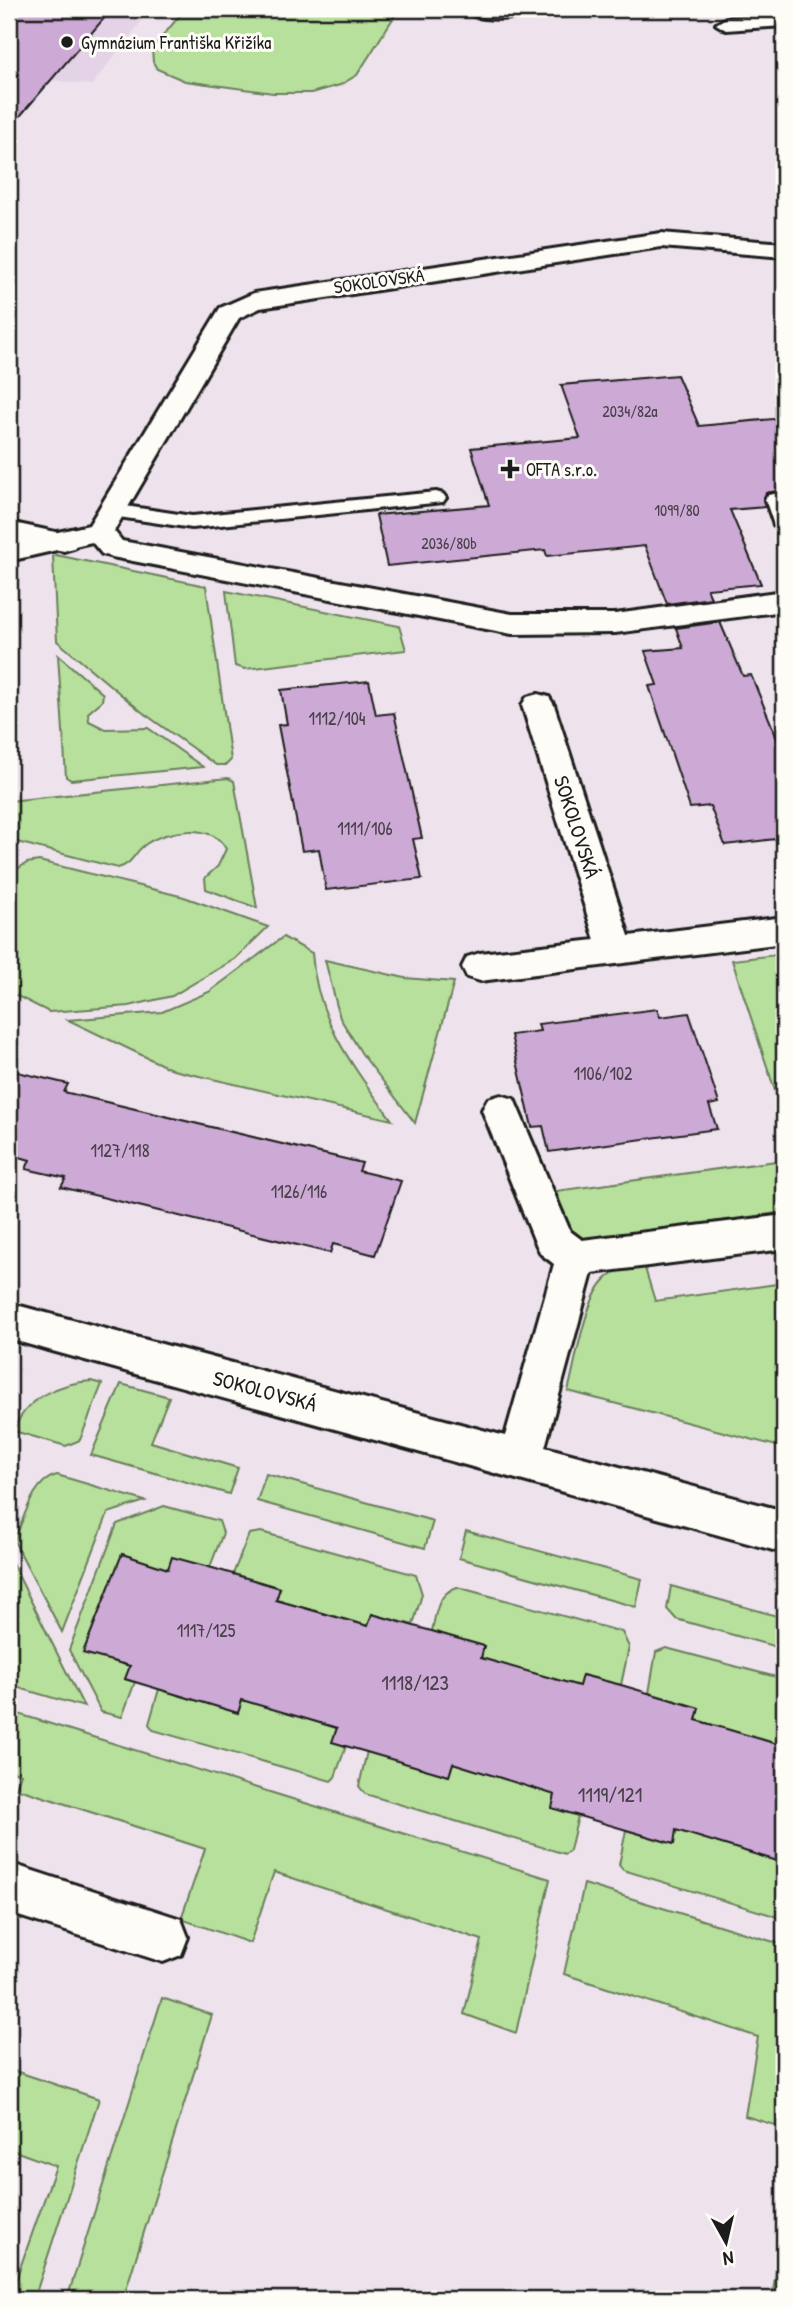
<svg xmlns="http://www.w3.org/2000/svg" width="793" height="2308" viewBox="0 0 793 2308" font-family="'Patrick Hand',sans-serif">
<rect width="100%" height="100%" fill="#eee3ed"/>
<filter id="ink" filterUnits="userSpaceOnUse"><feTurbulence type="fractalNoise" baseFrequency=".0143" numOctaves="2"/><feDisplacementMap in="SourceGraphic" scale="14" xChannelSelector="R" yChannelSelector="G"/><feConvolveMatrix kernelMatrix="1 2 1 2 8 2 1 2 1" color-interpolation-filters="sRGB"/></filter>
<g filter="url(#ink)">
<path fill="#e4d2e6" d="M 9,9 L 151,9 L 92,85 L 9,75 Z"/>
<g fill="#b7e09c" stroke="#6a7e5c" stroke-width="2">
<path d="M 185,9 L 399,9 L 357,75 L 340,85 L 311,93 L 273,93 L 185,81 L 157,69 L 153,62 L 152,49 Z"/>
<path d="M 56,555 L 206,586 L 231,760 L 226,765 L 216,765 L 142,712 L 57,641 L 53,556 Z"/>
<path d="M 226,591 L 399,626 L 406,650 L 245,669 L 235,666 Z"/>
<path d="M 58,655 L 103,694 L 102,701 L 88,713 L 89,721 L 105,729 L 148,728 L 203,767 L 71,780 L 66,777 Z"/>
<path d="M 228,778 L 234,781 L 257,908 L 206,889 L 205,878 L 218,866 L 226,849 C 212,822 167,830 146,844 C 134,852 133,864 118,868 L 9,840 L 9,801 Z"/>
<path d="M 39,861 L 184,897 L 268,927 L 235,959 L 172,996 L 129,1006 L 49,1012 L 9,992 L 9,874 L 27,863 Z"/>
<path d="M 283,937 L 312,953 C 316,1020 354,1068 392,1120 L 173,1070 L 68,1020 L 162,1012 L 209,992 Z"/>
<path d="M 784,954 L 784,1118 L 732,960 Z"/>
<path d="M 325,960 L 405,978 L 454,982 L 415,1123 L 362,1054 L 340,1018 Z"/>
<path d="M 784,1160 L 784,1212 L 582,1240 L 562,1224 L 549,1192 Z"/>
<path d="M 643,1262 L 655,1301 L 784,1283 L 784,1448 L 568,1391 C 576,1361 584,1303 604,1281 C 615,1269 628,1266 643,1262 Z"/>
<path d="M 91,1381 L 102,1384 L 80,1440 L 66,1446 L 14,1431 C 24,1399 59,1383 91,1381 Z"/>
<path d="M 121,1384 L 169,1397 L 151,1442 L 238,1468 L 229,1494 L 91,1455 Z"/>
<path d="M 266,1474 L 433,1521 L 425,1548 L 257,1501 Z"/>
<path d="M 57,1475 L 145,1501 L 108,1513 L 62,1632 L 14,1541 C 24,1520 32,1480 57,1475 Z"/>
<path d="M 164,1506 L 219,1521 L 223,1533 L 210,1567 L 168,1569 L 122,1554 L 83,1652 L 130,1666 L 125,1679 L 135,1682 L 122,1717 L 101,1712 L 69,1650 L 117,1524 Z"/>
<path d="M 466,1531 L 642,1579 L 636,1607 L 459,1558 Z"/>
<path d="M 261,1532 L 416,1575 L 422,1594 L 413,1625 L 372,1614 L 368,1626 L 276,1600 L 280,1588 L 233,1574 L 249,1534 Z"/>
<path d="M 9,1557 L 84,1707 L 9,1685 Z"/>
<path d="M 671,1586 L 784,1618 L 784,1649 L 676,1619 L 667,1609 Z"/>
<path d="M 457,1587 L 622,1632 L 629,1647 L 621,1685 L 583,1675 L 579,1686 L 481,1658 L 483,1646 L 432,1631 C 436,1613 437,1594 457,1587 Z"/>
<path d="M 666,1648 L 784,1679 L 784,1746 L 696,1720 L 699,1708 L 649,1693 L 656,1652 Z"/>
<path d="M 159,1689 L 238,1713 L 242,1700 L 337,1728 L 333,1741 L 346,1746 L 335,1777 L 331,1781 L 153,1730 L 149,1724 Z"/>
<path d="M 9,1711 L 550,1879 L 516,2033 L 464,2014 L 482,1940 L 274,1872 L 250,1943 L 181,1919 L 205,1849 L 16,1788 L 21,1774 L 9,1770 Z"/>
<path d="M 367,1751 L 449,1776 L 453,1763 L 555,1794 L 552,1808 L 578,1816 L 570,1850 L 565,1854 L 365,1794 L 359,1786 Z"/>
<path d="M 626,1830 L 673,1844 L 676,1830 L 779,1861 L 777,1875 L 784,1878 L 784,1916 L 778,1917 L 623,1870 L 619,1865 Z"/>
<path d="M 584,1884 L 784,1945 L 784,2128 L 745,2116 L 758,2037 L 564,1974 Z"/>
<path d="M 162,1998 L 212,2015 L 123,2299 L 67,2299 Z"/>
<path d="M 9,2069 L 99,2099 L 34,2299 L 9,2299 L 56,2166 L 9,2149 Z"/>
<path d="M 784,2213 L 784,2299 L 772,2299 Z"/>
</g>
<g fill="#ccaad5" stroke="#1c1c1c" stroke-width="2">
<path d="M 9,9 L 112,9 L 9,129 Z"/>
<path d="M 677,375 L 699,426 L 784,418 L 784,490 L 766,493 L 763,500 L 765,507 L 730,510 L 761,584 L 707,589 L 711,598 L 667,604 L 645,546 L 547,556 L 545,550 L 387,566 L 376,515 L 489,505 L 471,448 L 580,438 L 561,385 Z"/>
<path d="M 720,622 L 743,676 L 751,675 L 784,755 L 784,838 L 725,845 L 710,806 L 690,808 L 649,686 L 657,685 L 645,651 L 683,648 L 676,628 Z"/>
<path d="M 369,681 L 376,715 L 394,713 L 422,838 L 413,839 L 422,879 L 326,890 L 319,849 L 302,851 L 278,725 L 287,724 L 281,690 Z"/>
<path d="M 657,1009 L 660,1017 L 689,1013 L 719,1103 L 709,1105 L 717,1129 L 549,1152 L 543,1126 L 532,1127 L 511,1035 L 540,1031 L 538,1024 Z"/>
<path d="M 9,1070 L 68,1084 L 64,1092 L 362,1163 L 359,1171 L 401,1181 L 375,1255 L 333,1244 L 330,1253 L 61,1187 L 66,1178 L 26,1169 L 30,1160 L 9,1154 Z"/>
<path d="M 122,1554 L 168,1569 L 172,1557 L 216,1569 L 280,1588 L 276,1600 L 368,1626 L 372,1614 L 484,1646 L 481,1658 L 579,1686 L 582,1675 L 621,1685 L 699,1708 L 696,1720 L 784,1746 L 784,1863 L 676,1830 L 674,1844 L 552,1808 L 555,1795 L 453,1763 L 449,1776 L 332,1742 L 337,1728 L 242,1700 L 238,1713 L 125,1679 L 130,1666 L 83,1653 Z"/>
</g>
<g fill="none" stroke-linecap="round" stroke-linejoin="round">
<g stroke="#1c1c1c" stroke-width="6">
<g id="service">
<path d="M 436,492 L 443,494 L 446,498 L 443,502 L 192,528 L 112,516 L 102,510 L 112,504 L 192,516 Z"/>
<path d="M 784,492 L 784,531 L 774,525 L 765,499 L 768,495 Z"/>
</g>
</g>
<g stroke="#1c1c1c" stroke-width="6">
<path id="pedestrian" d="M 9,522 L 74,536 L 78,542 L 74,548 L 64,551 L 9,540 Z"/>
</g>
<g stroke="#1c1c1c" stroke-width="6">
<g id="minor">
<path d="M 473,9 L 535,9 C 526,21 487,20 474,16 L 471,12 Z"/>
<path d="M 784,14 L 784,26 L 726,30 L 716,24 L 726,18 Z"/>
<path d="M 661,233 L 784,243 L 784,257 L 661,247 L 260,308 L 239,318 L 114,531 L 122,541 L 512,614 L 615,614 L 784,591 L 784,611 L 615,633 L 512,634 L 112,557 L 102,554 L 92,542 L 9,561 L 9,543 L 89,525 L 220,308 L 254,293 Z"/>
<path d="M 538,694 L 549,697 L 554,705 L 629,936 L 784,917 L 784,943 L 480,981 L 467,977 L 462,967 L 467,957 L 480,953 L 595,940 L 522,705 L 527,697 Z"/>
<path d="M 501,1095 L 514,1099 L 570,1231 L 582,1240 L 784,1215 L 784,1249 L 592,1273 L 545,1447 L 784,1511 L 784,1553 L 9,1339 L 9,1303 L 505,1436 L 554,1264 L 541,1254 L 535,1242 L 482,1110 L 488,1099 Z"/>
<path d="M 9,1863 L 181,1919 L 188,1937 L 181,1955 L 163,1962 L 9,1913 Z"/>
</g>
</g>
<use href="#service" fill="#fdfcf7" fill-rule="evenodd"/>
<use href="#pedestrian" fill="#fdfcf7" fill-rule="evenodd"/>
<use href="#minor" fill="#fdfcf7" fill-rule="evenodd"/>
</g>
</g>
<g fill="#1c1c1c" stroke="#fdfcf7" stroke-width="2.5">
<circle cx="67" cy="42" r="7"/>
<path d="M506.5 458.5h7v7h7v7h-7v7h-7v-7h-7v-7h7z"/>
</g>
<g text-anchor="middle" dominant-baseline="central" stroke-width="6" stroke-linejoin="round" paint-order="stroke">
<g font-size="16" fill="#48404a">
<text x="630" y="411">2034/82a</text>
<text x="677" y="510">1099/80</text>
<text x="449" y="543">2036/80b</text>
</g>
<g font-size="18" fill="#1c1c1c" stroke="#fdfcf7" text-anchor="start">
<text x="81" y="42">Gymnázium Františka Křižíka</text>
<text x="526" y="469">OFTA s.r.o.</text>
</g>
<g font-size="18" fill="#1c1c1c" stroke="#fdfcf7">
<text transform="translate(379 281) rotate(-8)">SOKOLOVSKÁ</text>
</g>
<g font-size="18" fill="#48404a">
<text x="337" y="718">1112/104</text>
<text x="365" y="828">1111/106</text>
<text x="603" y="1073">1106/102</text>
<text x="120" y="1150">1127/118</text>
<text x="299" y="1191">1126/116</text>
<text x="206" y="1630">1117/125</text>
</g>
<g font-size="21" fill="#1c1c1c" stroke="#fdfcf7">
<text transform="translate(577 827) rotate(72)">SOKOLOVSKÁ</text>
<text transform="translate(265 1391) rotate(15)">SOKOLOVSKÁ</text>
</g>
<g font-size="21" fill="#48404a">
<text x="415" y="1682">1118/123</text>
<text x="610" y="1794">1119/121</text>
</g>
</g>
<rect width="793" height="2308" fill="none" stroke="#fdfcf7" stroke-width="35"/>
<rect x="18" y="18" width="758" height="2273" fill="none" stroke="#1c1c1c" stroke-width="2.5" filter="url(#ink)"/>
<g transform="translate(726 2242) rotate(172)" stroke="#fdfcf7" stroke-width="5" paint-order="stroke">
<path d="M0-5L12 26L0 18L-12 26Z" fill="#1c1c1c"/>
<text y="-10" font-size="19" font-weight="bold" text-anchor="middle" fill="#1c1c1c">N</text>
</g>
</svg>
